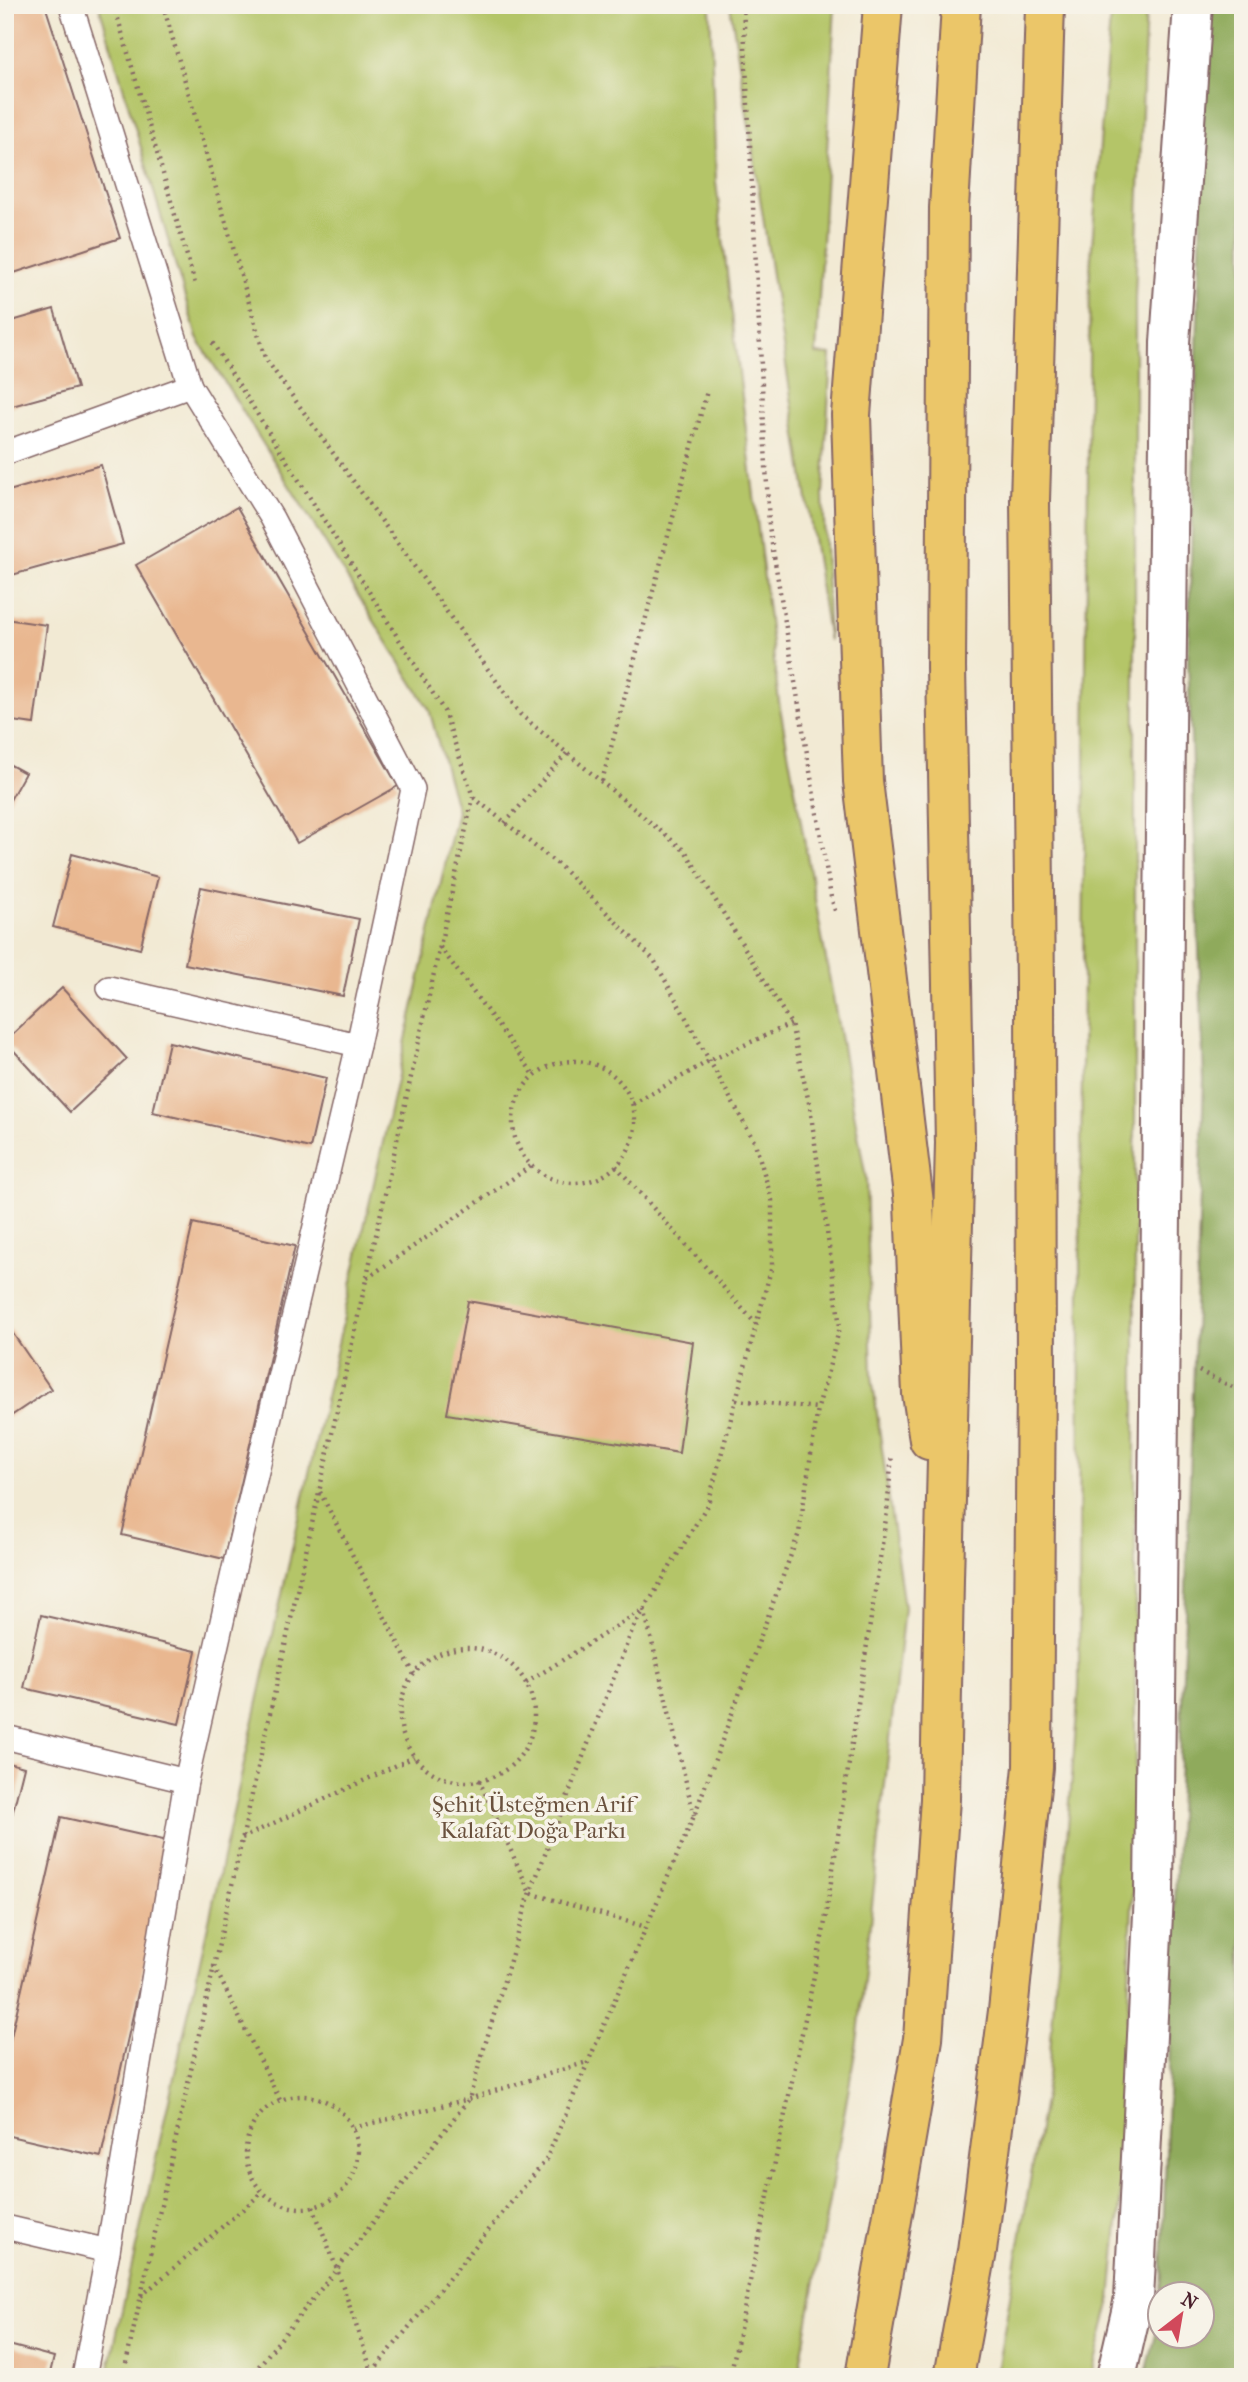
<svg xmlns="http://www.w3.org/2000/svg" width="1248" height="2382" viewBox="0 0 1248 2382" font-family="'IM FELL French Canon',serif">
<rect width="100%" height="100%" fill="#f7f3e8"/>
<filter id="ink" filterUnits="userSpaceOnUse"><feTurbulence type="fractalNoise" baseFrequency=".0143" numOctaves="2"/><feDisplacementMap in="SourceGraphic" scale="14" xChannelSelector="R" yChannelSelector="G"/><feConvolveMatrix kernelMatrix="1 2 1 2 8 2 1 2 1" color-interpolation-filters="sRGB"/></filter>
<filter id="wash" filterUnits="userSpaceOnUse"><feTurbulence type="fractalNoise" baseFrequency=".00686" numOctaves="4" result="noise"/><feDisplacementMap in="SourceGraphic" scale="28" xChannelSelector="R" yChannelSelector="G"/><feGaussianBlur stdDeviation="1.57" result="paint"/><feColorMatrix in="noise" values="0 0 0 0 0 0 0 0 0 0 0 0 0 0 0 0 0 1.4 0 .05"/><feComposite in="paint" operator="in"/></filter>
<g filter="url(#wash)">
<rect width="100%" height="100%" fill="#f2ead4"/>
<g fill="#b4c568" stroke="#7f724a" stroke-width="2">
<path d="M 99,5 L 710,5 L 716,182 L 779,702 L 866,1178 L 872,1377 L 904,1608 L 858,2035 L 798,2377 L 107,2377 L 457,811 L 429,709 L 197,338 Z"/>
<path d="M 730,5 L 835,5 L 816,354 L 831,355 L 823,495 L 829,641 Z"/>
<path d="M 1111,5 L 1146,5 L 1135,298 L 1135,1830 L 1120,2202 L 1111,2300 L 1091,2377 L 996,2377 L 1048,2077 L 1079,1688 L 1080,1269 L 1090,271 Z"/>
</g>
<path fill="#8faa5c" stroke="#6c6444" stroke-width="2" d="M 1207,5 L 1243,5 L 1243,2377 L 1145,2377 L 1160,2319 L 1160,2305 L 1160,2336 L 1202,2336 L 1202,2294 L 1161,2294 L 1204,1080 L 1188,660 Z"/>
<g id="blocks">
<g fill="#e9b790">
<path d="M 5,5 L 45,5 L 120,238 L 8,275 L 5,266 Z"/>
<path d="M 54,309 L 77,388 L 5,408 L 5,323 Z"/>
<path d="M 101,465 L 123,544 L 5,577 L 5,492 Z"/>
<path d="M 237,507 L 398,786 L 297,843 L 136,565 Z"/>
<path d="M 5,619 L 47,625 L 34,724 L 5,720 Z"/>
<path d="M 5,762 L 25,773 L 5,809 Z"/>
<path d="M 72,854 L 158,877 L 140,949 L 53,927 Z"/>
<path d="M 201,887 L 359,919 L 343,996 L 185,964 Z"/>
<path d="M 62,988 L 127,1059 L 70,1112 L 5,1041 Z"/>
<path d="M 169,1042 L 326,1078 L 310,1148 L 153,1112 Z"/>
<path d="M 193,1223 L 295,1246 L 224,1559 L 122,1535 Z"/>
<path d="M 468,1301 L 693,1342 L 679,1453 L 447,1414 Z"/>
<path d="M 5,1322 L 51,1389 L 5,1420 Z"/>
<path d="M 5,1478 L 14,1480 L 6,1517 L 5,1517 Z"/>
<path d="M 41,1615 L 196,1651 L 179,1724 L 24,1688 Z"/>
<path d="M 5,1762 L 24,1767 L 6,1839 L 5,1839 Z"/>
<path d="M 61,1817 L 172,1842 L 101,2157 L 5,2135 L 5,2063 Z"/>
<path d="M 5,2344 L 54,2357 L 49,2377 L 5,2377 Z"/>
</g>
</g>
</g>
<g filter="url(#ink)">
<use href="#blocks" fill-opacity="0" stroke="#856666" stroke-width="2"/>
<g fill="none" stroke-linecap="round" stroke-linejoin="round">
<g stroke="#856666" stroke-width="26">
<g id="lane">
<path d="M 5,453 L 190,386"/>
<path d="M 109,988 L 358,1045"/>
<path d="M 5,1737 L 186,1781"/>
<path d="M 5,2227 L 108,2251 L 186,1781 L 235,1564 L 358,1045 L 413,789 L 272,518 L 190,386 L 71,5"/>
<path d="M 84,2377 L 108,2251"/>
</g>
</g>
<g stroke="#856666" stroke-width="42">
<path id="street" d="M 1116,2377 L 1134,2299 L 1154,1894 L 1170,343 L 1193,5"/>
</g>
<g stroke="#856666" stroke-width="42">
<g id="highway">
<path d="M 883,5 L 851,415 L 863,781 L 914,1203 L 922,1394 L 929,1440"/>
<path d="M 865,2377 L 923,2039 L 940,1799 L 944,1579 L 955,1143 L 946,667 L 949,208 L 961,5"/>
<path d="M 954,2377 L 977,2251 L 1008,2011 L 1033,1767 L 1036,1377 L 1035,989 L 1030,500 L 1045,5"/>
</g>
</g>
<g stroke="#856666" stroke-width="4.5" stroke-dasharray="2 5" stroke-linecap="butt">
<path d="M 114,5 L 196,287"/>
<path d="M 163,5 L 265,358 L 520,714 L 686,852 L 791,1024 L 810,1107 L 840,1327 L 818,1408 L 799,1533 L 694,1816 L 546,2160 L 368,2377"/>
<path d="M 743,5 L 769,526 L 831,897 L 836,914"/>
<path d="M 602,781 L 707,391"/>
<path d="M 505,823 L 567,753"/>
<path d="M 440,947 L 535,1076"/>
<circle cx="574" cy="1122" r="61"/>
<path d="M 633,1104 L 709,1061 L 791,1024"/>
<path d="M 616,1166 L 756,1324"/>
<path d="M 367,1278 L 531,1166"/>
<path d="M 1199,1371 L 1243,1392"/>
<path d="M 736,1400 L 818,1408"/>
<path d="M 320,1492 L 414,1674"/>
<circle cx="467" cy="1715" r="67"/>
<path d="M 526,1683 L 644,1609 L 694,1815"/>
<path d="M 479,1780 L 530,1893 L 646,1927"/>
<path d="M 242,1838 L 414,1757"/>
<path d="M 214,1966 L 280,2100"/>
<circle cx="302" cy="2152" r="56"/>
<path d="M 353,2128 L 469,2099 L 587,2062"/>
<path d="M 313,2207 L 337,2269 L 372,2372"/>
<path d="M 141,2296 L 263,2192"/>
<path d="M 123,2377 L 473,797 L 444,711 L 212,342"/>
<path d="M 250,2377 L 337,2269 L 469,2099 L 530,1893 L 633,1628 L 708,1504 L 772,1266 L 772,1200 L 755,1143 L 654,960 L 560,866 L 473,797"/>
<path d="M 730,2377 L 824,1928 L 887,1512 L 892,1454"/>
</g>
<use href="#lane" stroke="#fff" stroke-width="23"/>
<use href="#street" stroke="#fff" stroke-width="38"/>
<use href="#highway" stroke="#ebc669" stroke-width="38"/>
</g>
</g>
<g text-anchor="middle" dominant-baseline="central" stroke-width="7" stroke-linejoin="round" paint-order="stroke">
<g font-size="23" fill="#6a513d" stroke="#f7f3e8">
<text x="533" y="1804">Şehit Üsteğmen Arif<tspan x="533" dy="26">Kalafat Doğa Parkı</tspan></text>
</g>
</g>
<rect width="1248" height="2382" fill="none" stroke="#f7f3e8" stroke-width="28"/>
<g transform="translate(1181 2315) rotate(31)"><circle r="33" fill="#f7f3e8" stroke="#b29e9c" stroke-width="2"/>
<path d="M0-5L12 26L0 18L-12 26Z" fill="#d1495b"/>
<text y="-10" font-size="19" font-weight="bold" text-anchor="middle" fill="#4a1f2b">N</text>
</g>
</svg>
